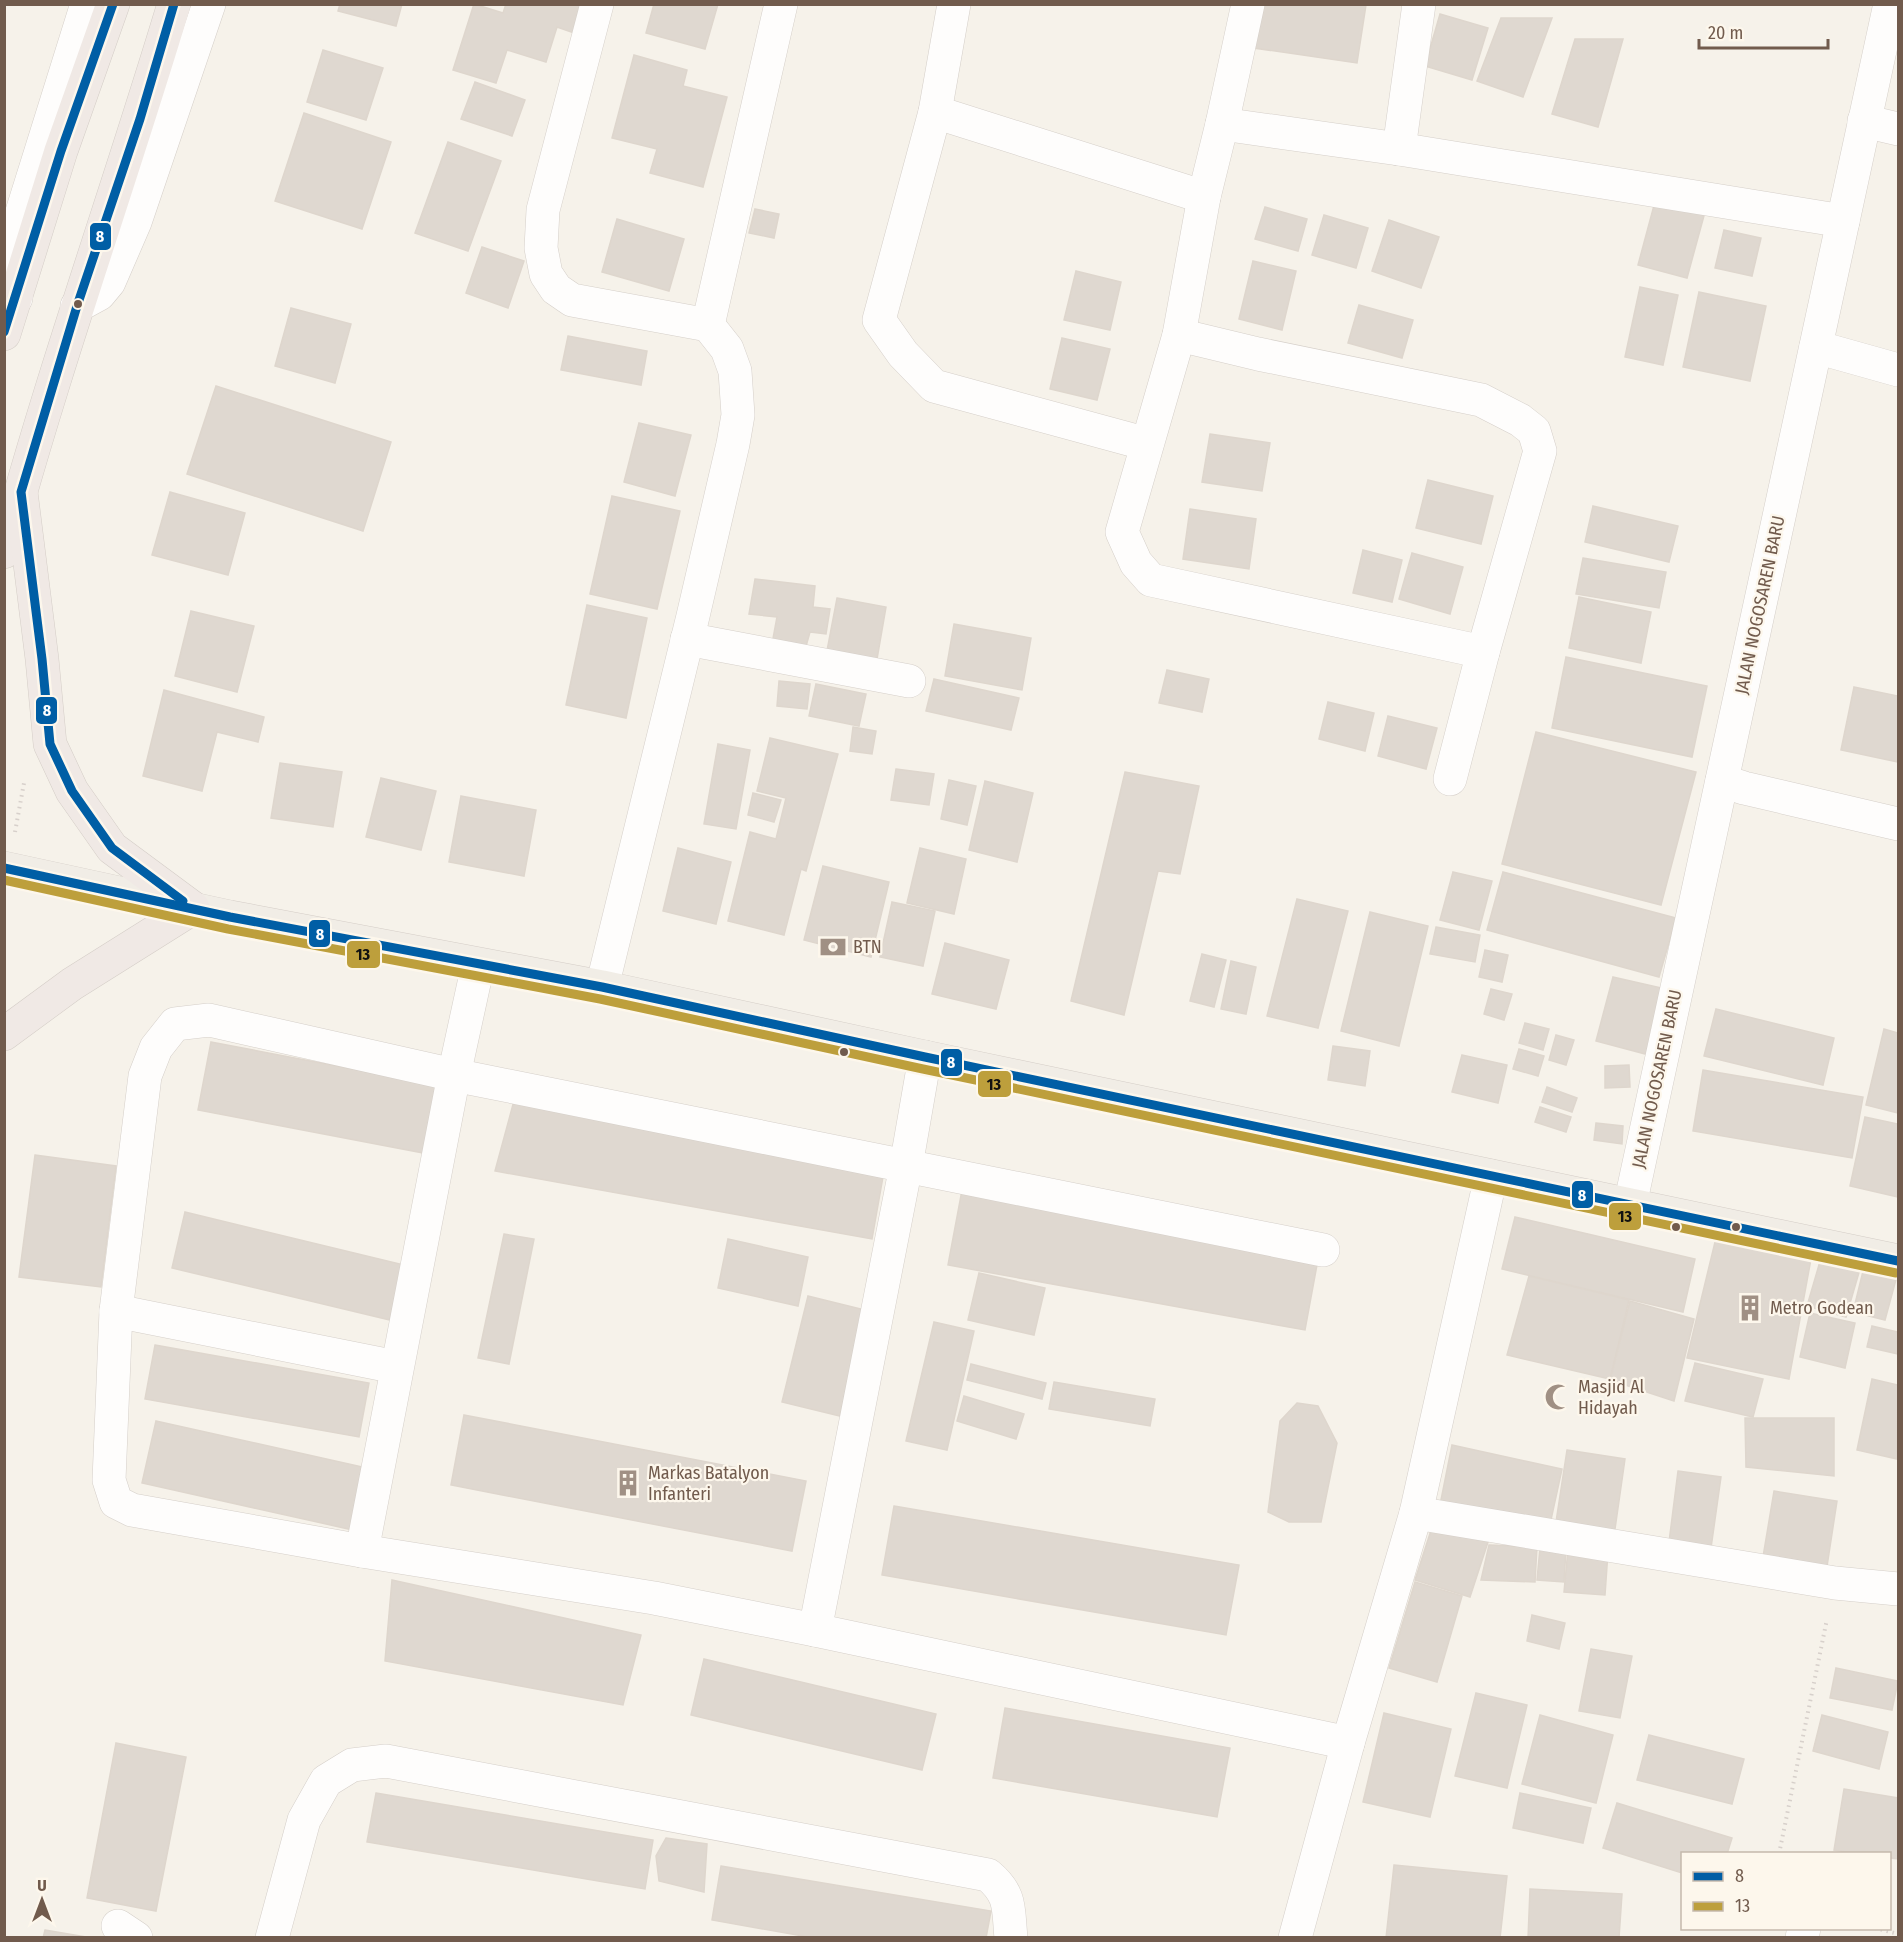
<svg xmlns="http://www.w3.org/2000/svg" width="1903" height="1942" viewBox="0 0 1903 1942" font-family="'Fira Sans Condensed',sans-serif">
<rect width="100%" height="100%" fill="#f6f2ea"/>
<g fill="#dfd8d0" stroke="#ded6cd" stroke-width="1.5">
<path d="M 340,4 L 402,4 L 396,26 L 338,11 Z"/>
<path d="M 474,4 L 503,13 L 506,4 L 590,4 L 580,35 L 557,27 L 546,62 L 507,50 L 496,83 L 453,70 Z"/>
<path d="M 654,4 L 718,4 L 705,49 L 646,33 Z"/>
<path d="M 1260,4 L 1366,5 L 1357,63 L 1254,48 Z"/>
<path d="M 1440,14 L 1488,28 L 1472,80 L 1425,66 Z"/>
<path d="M 1501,18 L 1552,18 L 1523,97 L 1477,81 Z"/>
<path d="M 1575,39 L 1623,39 L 1598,127 L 1552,114 Z"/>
<path d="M 323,50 L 383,68 L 366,120 L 307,102 Z"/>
<path d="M 634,55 L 687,70 L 683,86 L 727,97 L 703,187 L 650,173 L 657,149 L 612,138 Z"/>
<path d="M 475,82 L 525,100 L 512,136 L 461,119 Z"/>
<path d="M 304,113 L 391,142 L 362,229 L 275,201 Z"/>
<path d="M 448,142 L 501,161 L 468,251 L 415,233 Z"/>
<path d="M 1656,198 L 1705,212 L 1687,278 L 1638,265 Z"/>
<path d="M 1265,207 L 1307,219 L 1298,251 L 1255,239 Z"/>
<path d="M 755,209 L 779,214 L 774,238 L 749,233 Z"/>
<path d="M 1324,215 L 1368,228 L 1356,268 L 1312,255 Z"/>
<path d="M 617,219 L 684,239 L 669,291 L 602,272 Z"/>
<path d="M 1389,220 L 1439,237 L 1421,288 L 1372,271 Z"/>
<path d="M 1724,230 L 1761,238 L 1752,276 L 1715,268 Z"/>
<path d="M 482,247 L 524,261 L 508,308 L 466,293 Z"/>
<path d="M 1253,261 L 1296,271 L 1282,330 L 1239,319 Z"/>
<path d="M 1076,271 L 1121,282 L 1110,330 L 1064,320 Z"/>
<path d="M 1640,287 L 1678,295 L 1663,365 L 1625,357 Z"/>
<path d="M 1699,292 L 1766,306 L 1750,381 L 1683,367 Z"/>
<path d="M 1359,305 L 1413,320 L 1402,358 L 1348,343 Z"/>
<path d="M 291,308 L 351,324 L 335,383 L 275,366 Z"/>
<path d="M 568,336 L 647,351 L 641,385 L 561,370 Z"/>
<path d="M 1062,338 L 1110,349 L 1097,400 L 1050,389 Z"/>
<path d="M 216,386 L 391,442 L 363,531 L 187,474 Z"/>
<path d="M 639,423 L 691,435 L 675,496 L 624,482 Z"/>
<path d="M 1210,434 L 1270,443 L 1262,491 L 1202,482 Z"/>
<path d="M 1428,480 L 1493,496 L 1481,544 L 1416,528 Z"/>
<path d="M 170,492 L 245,513 L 228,575 L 152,555 Z"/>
<path d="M 612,496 L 680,511 L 657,609 L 590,594 Z"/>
<path d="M 1593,506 L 1678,526 L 1669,562 L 1585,542 Z"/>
<path d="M 1190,509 L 1256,519 L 1249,569 L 1183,559 Z"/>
<path d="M 1363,550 L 1402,560 L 1392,602 L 1353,593 Z"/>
<path d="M 1412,553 L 1463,567 L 1450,614 L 1399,599 Z"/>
<path d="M 1583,558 L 1666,572 L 1659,608 L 1576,594 Z"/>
<path d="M 755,579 L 815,586 L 813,607 L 830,609 L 826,634 L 810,632 L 805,650 L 772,644 L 777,617 L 749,614 Z"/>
<path d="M 1579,597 L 1651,612 L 1641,663 L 1569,648 Z"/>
<path d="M 837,598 L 886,607 L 876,665 L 826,656 Z"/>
<path d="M 587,605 L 647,618 L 626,718 L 566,705 Z"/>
<path d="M 191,611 L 254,626 L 237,692 L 175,676 Z"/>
<path d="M 954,624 L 1031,638 L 1022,690 L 945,676 Z"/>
<path d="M 1566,657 L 1707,686 L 1692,757 L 1552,728 Z"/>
<path d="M 1167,670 L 1209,679 L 1202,712 L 1159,703 Z"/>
<path d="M 934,679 L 1019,698 L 1011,730 L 926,711 Z"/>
<path d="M 779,681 L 810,684 L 807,709 L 777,706 Z"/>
<path d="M 816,684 L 866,694 L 859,726 L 809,716 Z"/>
<path d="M 1854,687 L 1898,696 L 1898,762 L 1841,750 Z"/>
<path d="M 164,690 L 264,717 L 258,742 L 217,732 L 202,791 L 143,776 Z"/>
<path d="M 1328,702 L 1374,713 L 1365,751 L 1319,739 Z"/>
<path d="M 1388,716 L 1437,728 L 1426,769 L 1378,756 Z"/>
<path d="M 853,727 L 876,731 L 872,754 L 850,751 Z"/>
<path d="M 1536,732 L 1696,772 L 1661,905 L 1502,864 Z"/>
<path d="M 770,738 L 838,754 L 806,871 L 801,869 L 784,935 L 728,921 L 750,832 L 776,839 L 786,798 L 757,791 Z"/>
<path d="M 718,744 L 750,750 L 736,829 L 704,824 Z"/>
<path d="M 280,763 L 342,772 L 333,827 L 271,818 Z"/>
<path d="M 896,769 L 934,774 L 929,805 L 891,800 Z"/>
<path d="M 1125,772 L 1199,786 L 1180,874 L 1158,871 L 1124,1015 L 1071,1001 Z"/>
<path d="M 381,778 L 436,791 L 421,850 L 366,837 Z"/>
<path d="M 949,780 L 976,786 L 967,825 L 941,819 Z"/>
<path d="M 985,781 L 1033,793 L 1017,862 L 969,850 Z"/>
<path d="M 753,793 L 781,800 L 774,822 L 748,815 Z"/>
<path d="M 461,796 L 536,810 L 524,876 L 449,862 Z"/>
<path d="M 678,848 L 731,862 L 716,924 L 663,911 Z"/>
<path d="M 920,848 L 966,859 L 954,914 L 907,903 Z"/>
<path d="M 823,866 L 889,882 L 871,957 L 804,940 Z"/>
<path d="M 1453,872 L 1492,881 L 1479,930 L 1440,920 Z"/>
<path d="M 1503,872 L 1676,918 L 1659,977 L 1487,930 Z"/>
<path d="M 1297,899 L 1348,911 L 1318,1028 L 1267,1016 Z"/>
<path d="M 892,902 L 935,911 L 923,966 L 880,957 Z"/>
<path d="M 1370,912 L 1428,926 L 1399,1046 L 1341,1031 Z"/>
<path d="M 1436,927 L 1480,935 L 1475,962 L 1430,954 Z"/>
<path d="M 945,943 L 1009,960 L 996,1009 L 932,994 Z"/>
<path d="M 1485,950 L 1508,955 L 1502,982 L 1479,977 Z"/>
<path d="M 1202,954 L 1226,960 L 1214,1007 L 1190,1001 Z"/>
<path d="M 1231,961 L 1256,967 L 1246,1014 L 1221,1009 Z"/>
<path d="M 1613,977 L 1666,989 L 1649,1055 L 1596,1041 Z"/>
<path d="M 1491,989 L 1512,994 L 1504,1020 L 1484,1014 Z"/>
<path d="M 1716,1009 L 1834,1038 L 1823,1085 L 1704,1056 Z"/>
<path d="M 1525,1023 L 1549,1029 L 1543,1050 L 1519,1043 Z"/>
<path d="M 1884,1029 L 1898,1033 L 1898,1113 L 1866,1105 Z"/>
<path d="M 1556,1035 L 1574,1040 L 1566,1065 L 1549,1060 Z"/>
<path d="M 211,1042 L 447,1087 L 434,1155 L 198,1110 Z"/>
<path d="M 1333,1046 L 1370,1051 L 1365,1086 L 1328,1080 Z"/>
<path d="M 1519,1049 L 1544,1056 L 1538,1076 L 1513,1069 Z"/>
<path d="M 1462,1055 L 1507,1065 L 1498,1103 L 1452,1092 Z"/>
<path d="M 1629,1065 L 1630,1087 L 1605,1088 L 1605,1066 Z"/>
<path d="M 1703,1070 L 1863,1097 L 1852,1158 L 1693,1131 Z"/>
<path d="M 1547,1087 L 1577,1098 L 1572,1112 L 1542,1102 Z"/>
<path d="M 515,1097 L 884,1171 L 872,1239 L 495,1171 Z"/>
<path d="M 1540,1107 L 1571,1117 L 1566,1132 L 1535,1122 Z"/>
<path d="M 1865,1117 L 1898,1124 L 1898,1197 L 1850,1186 Z"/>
<path d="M 1596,1123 L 1623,1126 L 1622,1144 L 1594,1140 Z"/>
<path d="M 35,1155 L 116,1166 L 101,1287 L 19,1277 Z"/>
<path d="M 962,1190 L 1319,1254 L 1305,1330 L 948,1265 Z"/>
<path d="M 185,1212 L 404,1265 L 390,1320 L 172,1268 Z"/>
<path d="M 1515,1217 L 1695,1259 L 1683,1312 L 1502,1269 Z"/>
<path d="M 504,1234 L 534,1239 L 509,1364 L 478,1358 Z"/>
<path d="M 728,1239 L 808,1257 L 798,1306 L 718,1288 Z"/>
<path d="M 1715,1242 L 1811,1259 L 1789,1379 L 1687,1358 Z"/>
<path d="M 1821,1258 L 1860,1269 L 1846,1317 L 1807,1306 Z"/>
<path d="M 1865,1263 L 1898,1272 L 1885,1320 L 1853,1312 Z"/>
<path d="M 979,1273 L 1045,1288 L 1034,1335 L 968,1320 Z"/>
<path d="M 1529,1276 L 1629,1300 L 1610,1379 L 1507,1355 Z"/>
<path d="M 808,1296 L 865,1310 L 840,1416 L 782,1402 Z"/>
<path d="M 1630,1301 L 1694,1319 L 1674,1401 L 1610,1380 Z"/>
<path d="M 1810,1313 L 1855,1323 L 1845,1368 L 1800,1357 Z"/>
<path d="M 934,1322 L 974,1331 L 947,1450 L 906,1441 Z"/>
<path d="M 1872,1326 L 1898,1332 L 1898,1354 L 1867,1347 Z"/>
<path d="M 155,1345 L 369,1383 L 359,1437 L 145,1399 Z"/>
<path d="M 1695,1363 L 1763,1379 L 1753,1417 L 1685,1401 Z"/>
<path d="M 971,1364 L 1046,1383 L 1042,1399 L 967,1380 Z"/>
<path d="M 1872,1379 L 1898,1385 L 1897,1459 L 1857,1450 Z"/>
<path d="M 1054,1382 L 1155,1399 L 1150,1426 L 1049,1409 Z"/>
<path d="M 964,1396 L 1024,1414 L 1016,1439 L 957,1421 Z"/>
<path d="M 1297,1403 L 1318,1406 L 1337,1443 L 1321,1522 L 1289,1522 L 1268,1512 L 1280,1421 Z"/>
<path d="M 464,1415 L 806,1481 L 792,1551 L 451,1485 Z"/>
<path d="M 1745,1418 L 1834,1418 L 1834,1476 L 1746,1467 Z"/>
<path d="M 156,1421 L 367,1468 L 353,1530 L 142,1483 Z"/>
<path d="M 1452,1445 L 1562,1469 L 1549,1529 L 1440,1505 Z"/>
<path d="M 1567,1450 L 1625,1459 L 1613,1543 L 1554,1535 Z"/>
<path d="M 1678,1471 L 1721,1477 L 1711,1548 L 1669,1542 Z"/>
<path d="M 1774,1491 L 1837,1501 L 1826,1573 L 1762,1563 Z"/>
<path d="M 894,1506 L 1239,1565 L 1226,1635 L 882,1575 Z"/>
<path d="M 1434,1521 L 1489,1539 L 1470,1597 L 1415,1580 Z"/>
<path d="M 1489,1545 L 1537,1547 L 1535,1582 L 1481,1580 Z"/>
<path d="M 1540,1548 L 1566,1549 L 1564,1582 L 1537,1580 Z"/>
<path d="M 1568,1549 L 1608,1552 L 1605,1595 L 1564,1592 Z"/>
<path d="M 392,1580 L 641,1635 L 623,1705 L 385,1661 Z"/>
<path d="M 1415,1582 L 1462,1596 L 1437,1682 L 1389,1668 Z"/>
<path d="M 1532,1615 L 1565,1623 L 1559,1649 L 1527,1641 Z"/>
<path d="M 1591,1649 L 1632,1656 L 1620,1718 L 1579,1711 Z"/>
<path d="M 704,1659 L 936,1714 L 922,1770 L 691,1715 Z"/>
<path d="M 1836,1668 L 1898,1681 L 1892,1710 L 1830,1698 Z"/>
<path d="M 1476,1693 L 1527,1705 L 1507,1788 L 1455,1776 Z"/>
<path d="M 1005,1708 L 1230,1748 L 1217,1817 L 993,1778 Z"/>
<path d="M 1384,1713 L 1451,1729 L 1430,1817 L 1363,1802 Z"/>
<path d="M 1540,1715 L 1613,1735 L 1596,1803 L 1522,1784 Z"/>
<path d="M 1822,1715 L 1888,1732 L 1879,1769 L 1813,1751 Z"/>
<path d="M 1649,1735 L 1744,1759 L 1732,1804 L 1637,1780 Z"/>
<path d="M 116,1743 L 186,1757 L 156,1911 L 87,1898 Z"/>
<path d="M 1844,1789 L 1898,1798 L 1898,1859 L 1890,1858 L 1890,1854 L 1860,1854 L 1834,1850 Z"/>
<path d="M 376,1793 L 653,1840 L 645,1889 L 367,1842 Z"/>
<path d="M 1520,1793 L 1591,1808 L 1583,1843 L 1513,1828 Z"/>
<path d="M 1617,1803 L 1732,1838 L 1727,1854 L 1682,1854 L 1682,1873 L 1603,1848 Z"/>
<path d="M 666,1838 L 707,1844 L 704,1892 L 659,1881 L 656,1856 Z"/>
<path d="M 1394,1865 L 1507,1876 L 1500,1938 L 1386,1938 Z"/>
<path d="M 721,1866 L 991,1911 L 986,1938 L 814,1938 L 712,1920 Z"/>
<path d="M 1530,1889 L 1622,1894 L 1619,1938 L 1528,1938 Z"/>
<path d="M 45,1930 L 92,1938 L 43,1938 Z"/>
</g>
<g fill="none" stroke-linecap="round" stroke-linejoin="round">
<g stroke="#d5cfc9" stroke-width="34">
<g id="minor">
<path d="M 597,4 L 543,210 L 541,248 L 546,274 L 556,289 L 572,300 L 708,325 L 727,349 L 735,371 L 738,415 L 733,444 L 693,616 L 602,987"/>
<path d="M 954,4 L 935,112 L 879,320 L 903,354 L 934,386 L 1147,444"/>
<path d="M 1248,4 L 1222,124 L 1204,197 L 1179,335 L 1122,532 L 1136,563 L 1151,580 L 1483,652"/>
<path d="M 935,112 L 1204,197"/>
<path d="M 1864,121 L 1898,129"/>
<path d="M 1222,124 L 1399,149 L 1843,221"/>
<path d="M 1399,149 L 1419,4"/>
<path d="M 16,298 L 7,260 L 87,4"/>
<path d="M 77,306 L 99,294 L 109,282 L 135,222 L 209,4"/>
<path d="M 708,325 L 781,4"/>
<path d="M 1179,335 L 1258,354 L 1481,400 L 1520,420 L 1534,431 L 1540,451 L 1483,652 L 1450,779"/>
<path d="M 1816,347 L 1898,370"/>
<path d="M 687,639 L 909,681"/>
<path d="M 1722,781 L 1744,788 L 1898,824"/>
<path d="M 1630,1205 L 1890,4"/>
<path d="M 1323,1250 L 454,1075 L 209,1020 L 175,1024 L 156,1048 L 145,1076 L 116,1311 L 109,1480 L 116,1502 L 132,1510 L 362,1551 L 654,1598 L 815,1630 L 1348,1743"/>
<path d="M 116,1311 L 396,1367"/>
<path d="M 1416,1513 L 1835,1583 L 1898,1589"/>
<path d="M 362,1551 L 454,1075 L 478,965"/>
<path d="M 815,1630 L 906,1166 L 925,1057"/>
<path d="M 118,1926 L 136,1938"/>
<path d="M 272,1938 L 304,1820 L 326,1781 L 352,1765 L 386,1761 L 988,1875 C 1012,1895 1008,1909 1011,1938"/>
<path d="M 1295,1938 L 1348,1743 L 1416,1513 L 1491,1176"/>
<path d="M 1802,1938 L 1804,1928"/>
</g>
</g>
<g stroke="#d4cdc7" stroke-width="34">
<path id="major" d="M 4,868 L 230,917 L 602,987 L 925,1057 L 1898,1261"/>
</g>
<g stroke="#d4cdc7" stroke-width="34">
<g id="highway">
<path d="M 4,334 L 61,151 L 113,4"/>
<path d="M 4,552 C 54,367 119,187 174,4"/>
<path d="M 4,1034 L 72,984 L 193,908 L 112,848 L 72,791 L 50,744 L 42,659 L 21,492"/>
</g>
</g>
<g stroke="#d7d0cb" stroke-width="4" stroke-dasharray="1.5 4.5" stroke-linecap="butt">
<path d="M 15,832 L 24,783"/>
<path d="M 1779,1854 L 1827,1619"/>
<path d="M 1875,1928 L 1898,1934"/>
</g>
<use href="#minor" stroke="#fefdfc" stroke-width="33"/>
<use href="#major" stroke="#f1ede6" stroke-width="33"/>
<use href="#highway" stroke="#f0e9e5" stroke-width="33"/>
<g stroke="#fdf7ec" stroke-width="14">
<g id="bus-1">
<path d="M 174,4 L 140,119 L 77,306 L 21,492 L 42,659 L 50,744 L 72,791 L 112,848 L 183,901"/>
<path d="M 4,332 L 61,151 L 113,4"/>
<path d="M 4,868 L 230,917 L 602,987 L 925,1057 L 1898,1261"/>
</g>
</g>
<g stroke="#fdf7ec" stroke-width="14">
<path id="bus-2" d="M 4,880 L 228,929 L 600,999 L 923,1069 L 1896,1273"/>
</g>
<use href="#bus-1" stroke="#005ea5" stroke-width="9"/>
<use href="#bus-2" stroke="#bd9f3c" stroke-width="9"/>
</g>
<defs>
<g id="bank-bare" transform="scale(2.07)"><path d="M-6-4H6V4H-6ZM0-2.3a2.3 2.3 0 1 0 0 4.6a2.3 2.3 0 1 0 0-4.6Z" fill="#a09084" stroke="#fdf7ec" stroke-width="2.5" paint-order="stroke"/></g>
<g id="building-bare" transform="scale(2.07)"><path d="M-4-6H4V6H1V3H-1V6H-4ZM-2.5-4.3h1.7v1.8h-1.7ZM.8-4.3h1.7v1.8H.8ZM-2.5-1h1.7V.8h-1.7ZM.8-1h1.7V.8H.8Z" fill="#a09084" stroke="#fdf7ec" stroke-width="2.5" paint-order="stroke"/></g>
<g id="mosque-bare" transform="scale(2.07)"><path d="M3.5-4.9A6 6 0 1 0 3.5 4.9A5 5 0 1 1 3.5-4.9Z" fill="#a09084" stroke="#fdf7ec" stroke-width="2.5" paint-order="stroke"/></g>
</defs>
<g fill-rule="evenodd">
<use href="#bank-bare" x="833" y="947"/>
<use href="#building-bare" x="1750" y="1308"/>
<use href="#mosque-bare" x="1558" y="1397"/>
<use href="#building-bare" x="628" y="1483"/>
</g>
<g fill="#715b4d" stroke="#fdf7ec" stroke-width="2">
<circle cx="78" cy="304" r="5"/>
<circle cx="844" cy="1052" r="5"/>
<circle cx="1676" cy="1227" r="5"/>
<circle cx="1736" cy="1227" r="5"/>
</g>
<g text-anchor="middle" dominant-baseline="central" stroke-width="4.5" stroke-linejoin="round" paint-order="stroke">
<g font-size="18" fill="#715b4d" stroke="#fdf7ec">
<text transform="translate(1760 605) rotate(-78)">JALAN NOGOSAREN BARU</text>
<text transform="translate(1657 1079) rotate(-78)">JALAN NOGOSAREN BARU</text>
</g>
<g font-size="18" fill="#715b4d" stroke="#fdf7ec" text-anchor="start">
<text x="853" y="947">BTN</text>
<text x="1770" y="1308">Metro Godean</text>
<text x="1578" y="1387">Masjid Al<tspan x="1578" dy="21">Hidayah</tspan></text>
<text x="648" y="1473">Markas Batalyon<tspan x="648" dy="21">Infanteri</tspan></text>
</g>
</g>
<g stroke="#fdf7ec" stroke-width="2">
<rect x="89" y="222" width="23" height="29" rx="6" fill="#005ea5"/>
<rect x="35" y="696" width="23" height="29" rx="6" fill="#005ea5"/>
<rect x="308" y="919" width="23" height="29" rx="6" fill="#005ea5"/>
<rect x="346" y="940" width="35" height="29" rx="6" fill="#bd9f3c"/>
<rect x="940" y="1048" width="23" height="29" rx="6" fill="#005ea5"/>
<rect x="977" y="1070" width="35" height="28" rx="6" fill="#bd9f3c"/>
<rect x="1571" y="1180" width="23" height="29" rx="6" fill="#005ea5"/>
<rect x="1608" y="1202" width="34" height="29" rx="6" fill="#bd9f3c"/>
</g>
<g font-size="16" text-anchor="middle" font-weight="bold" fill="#fff">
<text x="100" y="242">8</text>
<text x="47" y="716">8</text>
<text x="320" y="940">8</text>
<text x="951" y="1068">8</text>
<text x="1582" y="1201">8</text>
</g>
<g font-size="16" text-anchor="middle" font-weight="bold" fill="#111">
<text x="363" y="960">13</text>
<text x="994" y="1090">13</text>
<text x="1625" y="1222">13</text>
</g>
<rect width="1903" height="1942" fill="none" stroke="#715b4d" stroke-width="12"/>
<rect x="1681" y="1852" width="210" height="78" fill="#fdf7ec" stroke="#c5b9ac" stroke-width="1.5"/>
<rect x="1693" y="1872" width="30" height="9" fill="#005ea5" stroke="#c5b9ac" stroke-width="1.5"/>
<text x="1735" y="1882" font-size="18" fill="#715b4d">8</text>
<rect x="1693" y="1902" width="30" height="9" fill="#bd9f3c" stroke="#c5b9ac" stroke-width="1.5"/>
<text x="1735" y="1912" font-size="18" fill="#715b4d">13</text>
<g transform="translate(42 1900)" stroke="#fdf7ec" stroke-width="4.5" paint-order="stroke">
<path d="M0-4.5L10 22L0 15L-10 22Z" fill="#715b4d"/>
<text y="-9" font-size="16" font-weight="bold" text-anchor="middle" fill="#715b4d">U</text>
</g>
<path d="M1699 39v9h129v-9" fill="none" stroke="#715b4d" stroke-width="3"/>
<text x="1708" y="39" font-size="18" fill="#715b4d" stroke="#fdf7ec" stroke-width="4.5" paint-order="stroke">20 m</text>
</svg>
